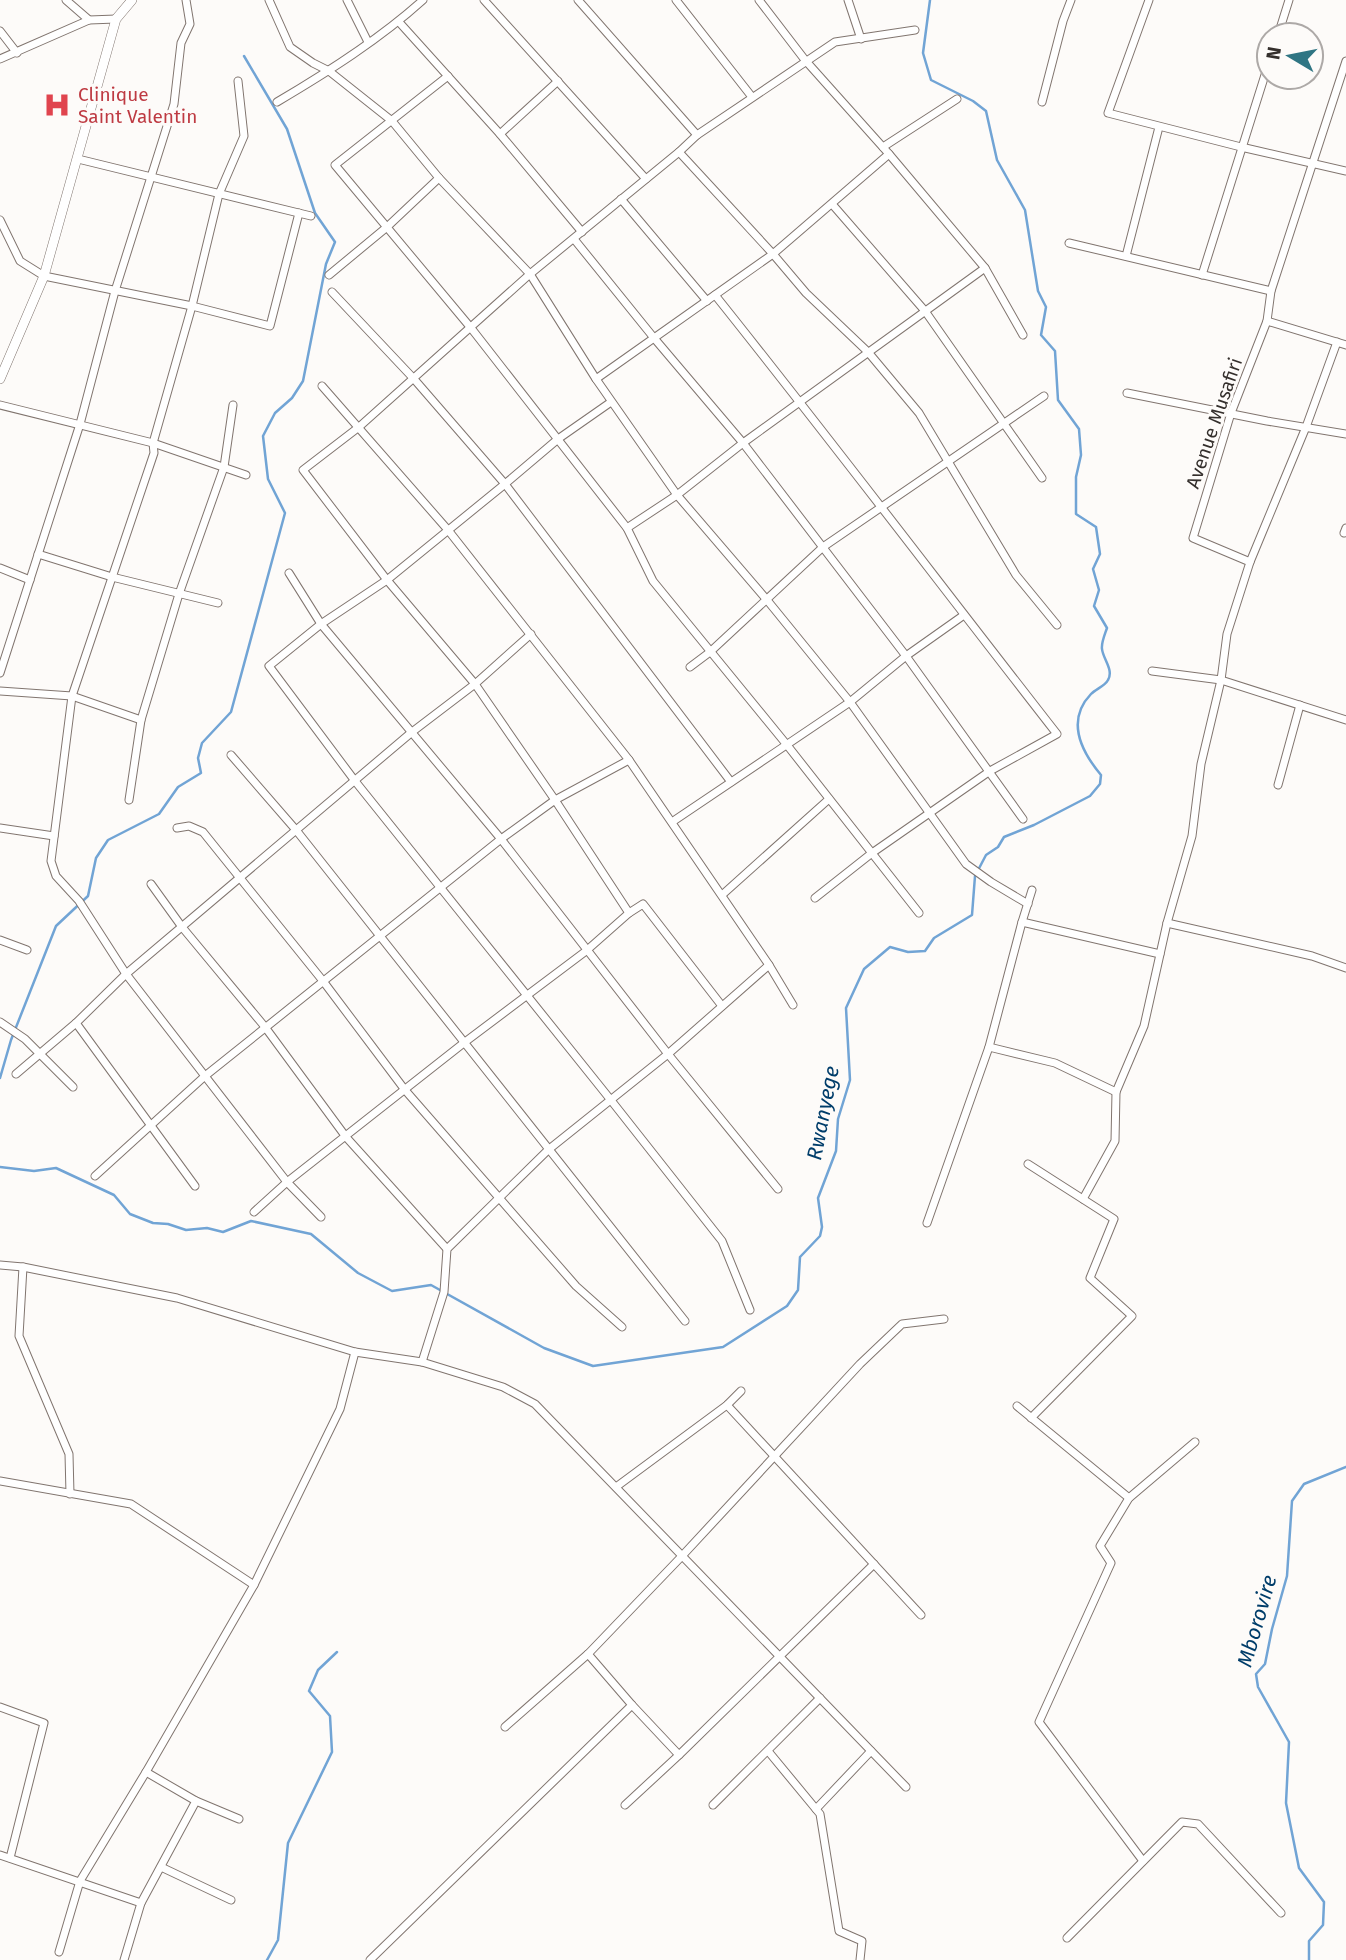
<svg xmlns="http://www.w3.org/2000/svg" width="1346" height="1960" viewBox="0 0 1346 1960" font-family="'Fira Sans',sans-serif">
<rect width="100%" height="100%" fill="#fdfbf9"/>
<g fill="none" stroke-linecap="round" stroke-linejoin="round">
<g stroke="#71a4d5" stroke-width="2.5">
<path d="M 0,1078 L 11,1040 L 56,926 L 88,896 L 96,858 L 108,840 L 159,814 L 178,787 L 201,773 L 198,758 L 202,743 L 231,712 L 285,513 L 268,479 L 263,436 L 275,413 L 292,398 L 303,381 L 326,264 L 335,242 L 315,213 L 287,129 L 244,56"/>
<path d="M 0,1167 L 34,1171 L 56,1168 L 114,1195 L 130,1214 L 153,1223 L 168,1224 L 186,1230 L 207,1228 L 223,1232 L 251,1221 L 311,1234 L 358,1273 L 392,1291 L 431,1285 L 544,1348 L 593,1366 L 723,1347 L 787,1306 L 798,1290 L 800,1257 L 820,1236 L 822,1227 L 818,1198 L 836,1151 L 838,1119 L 850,1080 L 846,1008 L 864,969 L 890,947 L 908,952 L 925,951 L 934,938 L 972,915 L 975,876 L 986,855 L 998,847 L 1004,837 L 1034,825 L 1090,796 L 1100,784 L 1101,775 C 1081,751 1066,720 1091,694 C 1096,689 1105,686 1108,680 C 1114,670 1103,659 1102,649 C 1101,643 1105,634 1107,628 L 1094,606 L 1099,590 L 1093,569 L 1100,554 L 1096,527 L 1076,514 L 1076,477 L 1081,455 L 1079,429 L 1058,400 L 1055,351 L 1041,335 L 1046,307 L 1038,291 L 1025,210 L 997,160 L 986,111 L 973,101 L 931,80 L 923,53 L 930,0"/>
<path d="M 267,1960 L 278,1940 L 288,1843 L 332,1752 L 330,1716 L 309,1691 L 318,1670 L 337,1652"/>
<path d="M 1309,1960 L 1309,1941 L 1323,1925 L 1324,1902 L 1299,1868 L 1286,1803 L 1289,1742 L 1258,1687 L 1256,1674 L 1265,1664 L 1272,1629 L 1287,1576 L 1292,1501 L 1304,1484 L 1346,1467"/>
</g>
<g stroke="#81756f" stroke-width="9">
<g id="minor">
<path d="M 66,0 L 89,20"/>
<path d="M 269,0 L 290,47 L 313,63 L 329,71 L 392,121 L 439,178 L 530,274 L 596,379 L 677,495 L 767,600 L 850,702 L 966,864 L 991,882 L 1028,904"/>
<path d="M 347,0 L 368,42"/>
<path d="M 484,0 L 646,179"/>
<path d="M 578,0 L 697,135"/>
<path d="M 676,0 L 752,97"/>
<path d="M 759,0 L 805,60 L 889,154 L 985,268 L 1023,335"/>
<path d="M 848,0 L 861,39"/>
<path d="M 1149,0 L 1108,113 L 1241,147 L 1346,171"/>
<path d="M 399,22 L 500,134 L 582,232"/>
<path d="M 0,31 L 17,53"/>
<path d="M 1278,35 L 1289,0"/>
<path d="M 0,59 L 89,20 L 116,19"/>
<path d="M 448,76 L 335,165 L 471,328 L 627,528 L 653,581 L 787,745 L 919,913"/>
<path d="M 238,81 L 244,136 L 219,194 L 192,306 L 153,443 L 154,453 L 72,696 L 51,861 L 56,876 L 79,901 L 126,974 L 287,1182 L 321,1217"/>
<path d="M 277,102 C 328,72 380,39 423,0"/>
<path d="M 1042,102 L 1063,21 L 1071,0"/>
<path d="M 500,134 L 558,81"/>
<path d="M 883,147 L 957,99"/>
<path d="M 679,152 L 773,254 L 806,293 L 868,352 L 919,413 L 1016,575 L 1057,625"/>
<path d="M 78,159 L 311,216"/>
<path d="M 621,199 L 707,301"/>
<path d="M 832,204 L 925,311 L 1042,478"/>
<path d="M 0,220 L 20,261 L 44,276 L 192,306 L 270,326 L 299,213"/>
<path d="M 574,239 L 654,338 L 743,443 L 906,656 L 1023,819"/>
<path d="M 1069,243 L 1271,291"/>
<path d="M 1126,256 L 1159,127"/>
<path d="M 329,275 L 387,227 L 439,178"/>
<path d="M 1202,275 L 1269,62"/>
<path d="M 332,292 L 414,379 L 505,484 L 731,782"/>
<path d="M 715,295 C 831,440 943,588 1057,734 L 990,771 L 872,853 L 815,898"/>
<path d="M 1267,321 L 1346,345"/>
<path d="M 596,379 L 773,254 L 889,154"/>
<path d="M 322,386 L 448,530 L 629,760 L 769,965 L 793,1005"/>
<path d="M 1127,393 L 1267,421 L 1346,434"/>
<path d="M 611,402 L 558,439 L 505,484 L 387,580 L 321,624 L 269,666 L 355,781 L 610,1099 L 722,1241 L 750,1310"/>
<path d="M 0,405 L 153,443 L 246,475"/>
<path d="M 627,528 L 677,495 L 743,443 L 985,268"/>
<path d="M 1344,533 L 1346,528"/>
<path d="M 38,554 L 112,577 L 218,603"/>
<path d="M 1250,562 L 1306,427 L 1337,342"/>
<path d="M 0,568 L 30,580"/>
<path d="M 289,573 L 321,624 L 501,839 L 668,1054 L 778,1189"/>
<path d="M 690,667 L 710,652 L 823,547 L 1044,396"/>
<path d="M 1152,671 L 1221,680 L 1346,720"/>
<path d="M 0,673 L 80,424 L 115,291 L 174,104 L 181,43 L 190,24 L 186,0"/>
<path d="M 0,691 L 72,696 L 141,720"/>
<path d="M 231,755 L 296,830 L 685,1321"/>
<path d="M 1278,785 L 1300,705"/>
<path d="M 129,800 L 141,720 L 179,594 L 224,467 L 233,405"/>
<path d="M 672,822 L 850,702 L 906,656 L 964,615"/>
<path d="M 0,828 L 54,836"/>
<path d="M 177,828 L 189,826 L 203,832 L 323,981 L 405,1090 L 576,1286 L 622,1327"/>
<path d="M 151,884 L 182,927 L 265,1027 L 346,1137 L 447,1249"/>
<path d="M 722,895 L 829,799"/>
<path d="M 629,913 L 555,800 L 475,684 L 387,580 L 303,470 L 359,427 L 530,274 L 679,152 L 697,135 L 835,42 L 915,30"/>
<path d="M 1022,922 L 1160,954"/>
<path d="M 1167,923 L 1312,956 L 1346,968"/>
<path d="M 0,940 L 27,950"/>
<path d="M 0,1022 L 25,1039 L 73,1087"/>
<path d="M 76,1023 L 195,1186"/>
<path d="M 989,1047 L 1055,1063 L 1116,1092"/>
<path d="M 16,1074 L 76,1023 L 126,974 L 412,732 L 475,684 L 531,634"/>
<path d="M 1028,1164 L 1114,1219 L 1090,1278 L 1132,1316 L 1031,1418"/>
<path d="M 95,1176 L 205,1076 L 501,839 L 555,800 L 629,760"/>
<path d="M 1083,1199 L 1115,1141 L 1116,1092 L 1144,1026 L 1167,923 L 1192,836 L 1201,764 L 1221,680 L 1227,634 L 1250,562 L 1193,538 L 1231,413 L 1267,321 L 1271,291 L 1346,61"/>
<path d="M 254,1212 L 287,1182 L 465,1042 L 586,951 L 629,913 L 643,904 L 722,1006"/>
<path d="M 927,1223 L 989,1047 L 1022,922 L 1032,890"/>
<path d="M 0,1265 L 23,1267 L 177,1298 L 355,1352 L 422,1362 L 503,1387 L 535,1404 L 906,1787"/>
<path d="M 23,1267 L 19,1336 L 69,1454 L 70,1494"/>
<path d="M 422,1362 L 444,1292 L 447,1249 L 548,1150 L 668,1054 L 769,965"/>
<path d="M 727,1405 L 921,1615"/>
<path d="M 1017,1406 L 1129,1498"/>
<path d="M 0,1481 L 131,1504 L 254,1585"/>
<path d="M 616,1487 L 727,1405 L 741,1391"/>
<path d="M 588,1654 L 632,1705 L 679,1755"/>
<path d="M 0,1707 L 44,1723 L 10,1858"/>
<path d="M 505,1727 L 588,1654 L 682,1556 L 860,1364 L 902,1324 L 944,1319"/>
<path d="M 768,1751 L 820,1814 L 839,1931 L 862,1941 L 860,1960"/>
<path d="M 146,1772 L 196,1801 L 239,1819"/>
<path d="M 625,1805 L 679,1755 L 874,1564"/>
<path d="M 713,1805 L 820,1698"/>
<path d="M 816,1809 L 871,1751"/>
<path d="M 0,1855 L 141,1903"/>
<path d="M 1143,1861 L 1039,1722 L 1111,1563 L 1100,1546 L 1129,1498 L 1195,1442"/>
<path d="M 161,1867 L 231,1900"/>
<path d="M 1067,1938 L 1182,1822 L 1198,1824 L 1281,1913"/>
<path d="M 59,1952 L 80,1881 L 146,1772 L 254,1585 L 340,1409 L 355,1352"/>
<path d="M 124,1960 L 141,1903 L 196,1801"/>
<path d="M 370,1960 L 632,1705"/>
</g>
</g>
<g stroke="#81756f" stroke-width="10">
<path id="tertiary" d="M 0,379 L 44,276 L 116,19 L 132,0"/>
</g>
<use href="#minor" stroke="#fff" stroke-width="7"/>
<use href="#tertiary" stroke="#fff" stroke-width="9"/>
</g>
<defs>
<g id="hospital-bare" transform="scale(2.1)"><path d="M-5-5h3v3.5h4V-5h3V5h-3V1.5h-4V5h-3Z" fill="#e0444e" stroke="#fdfbf9" stroke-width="2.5" paint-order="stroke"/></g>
</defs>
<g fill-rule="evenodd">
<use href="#hospital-bare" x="57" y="105"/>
</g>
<g text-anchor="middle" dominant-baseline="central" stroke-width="6" stroke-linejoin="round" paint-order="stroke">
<g font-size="19" fill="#be3a42" stroke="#fdfbf9" text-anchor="start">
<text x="78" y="94">Clinique<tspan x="78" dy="22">Saint Valentin</tspan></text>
</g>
<g font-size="19" fill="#342f2c" stroke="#fdfbf9">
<text transform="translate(1214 423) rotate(-71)">Avenue Musafiri</text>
</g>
<g font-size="21" font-style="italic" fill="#003d6a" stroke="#fdfbf9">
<text transform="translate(823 1113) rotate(-79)">Rwanyege</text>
<text transform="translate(1257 1621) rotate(-74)">Mborovire</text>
</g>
</g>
<g transform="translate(1290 56) rotate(280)"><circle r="33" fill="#fdfbf9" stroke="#ada9a7" stroke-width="2"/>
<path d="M0-5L12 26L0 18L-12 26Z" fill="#2f7583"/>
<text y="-10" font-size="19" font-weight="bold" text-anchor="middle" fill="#342f2c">N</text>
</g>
</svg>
